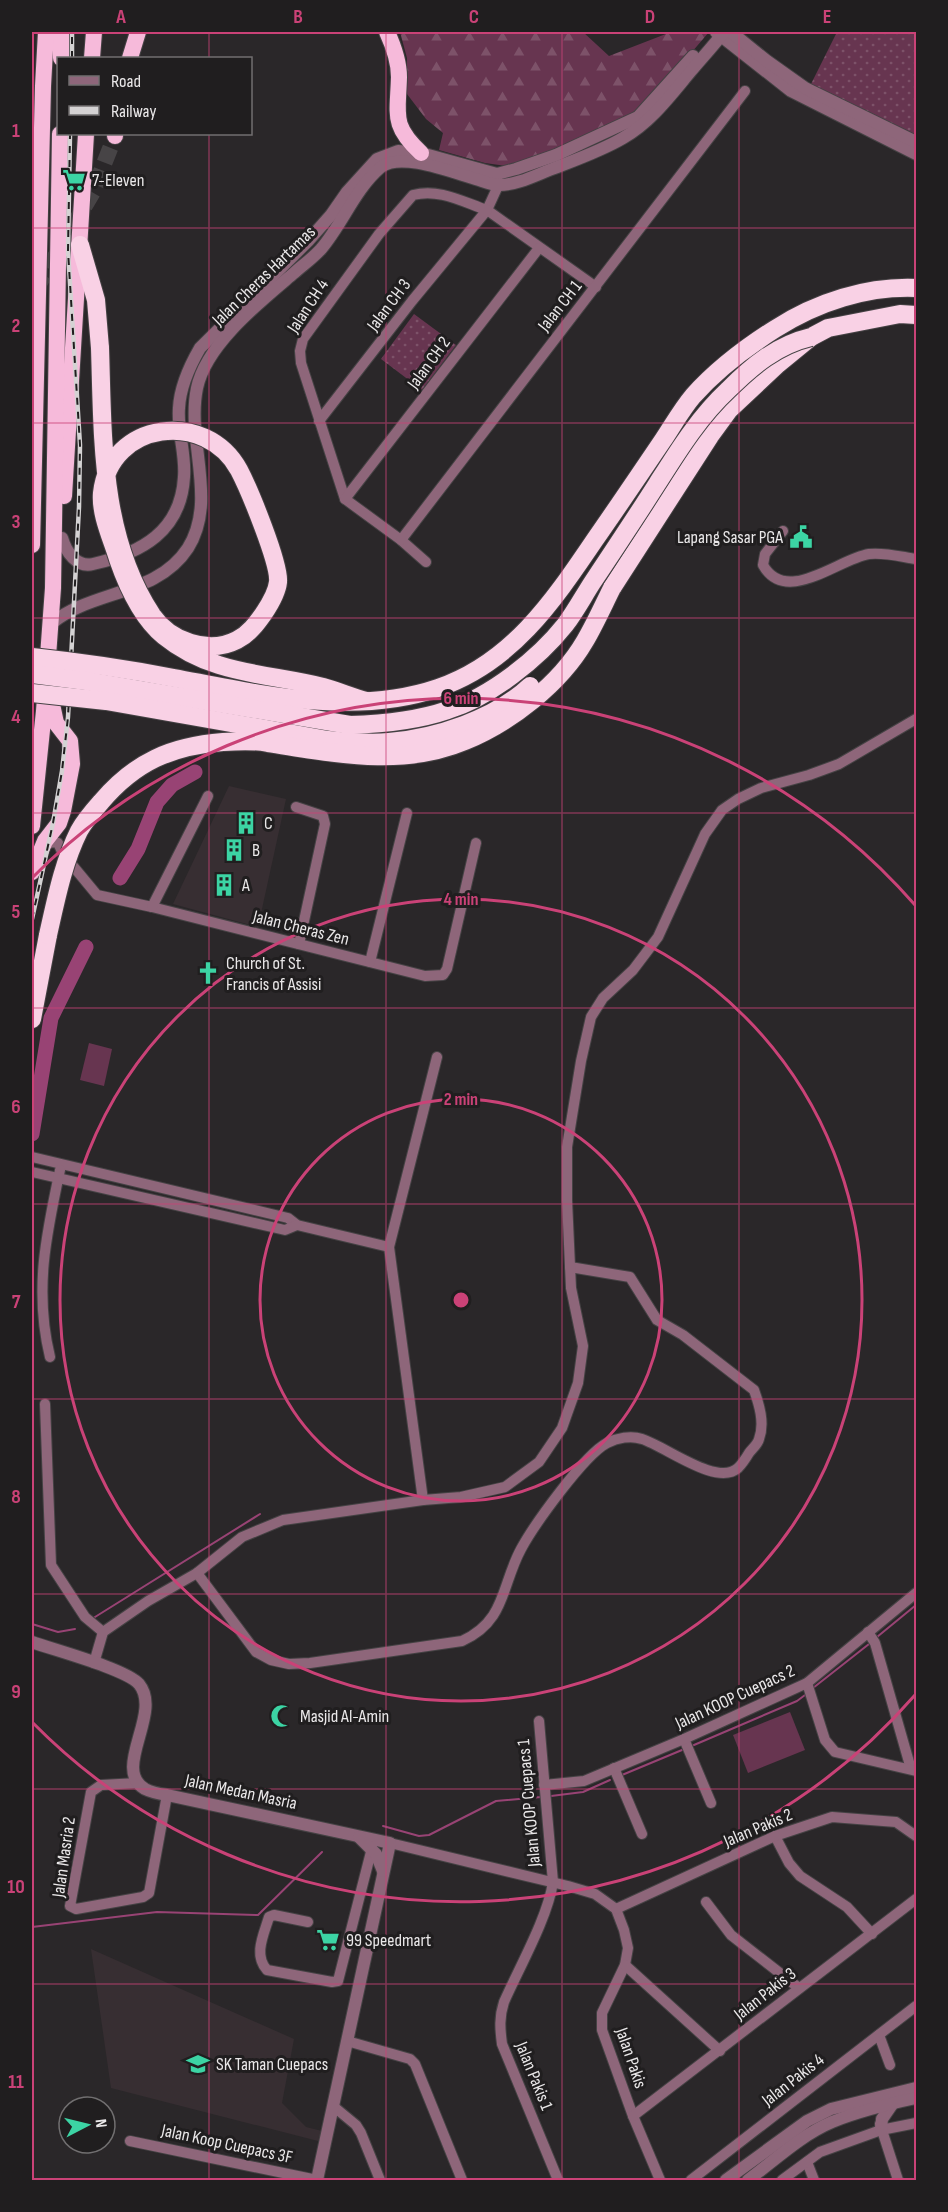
<svg xmlns="http://www.w3.org/2000/svg" width="948" height="2212" viewBox="0 0 948 2212" font-family="'Sofia Sans Condensed',sans-serif">
<defs>
<pattern id="grass-dots" width="8" height="8" patternUnits="userSpaceOnUse" patternTransform="scale(1.5)"><rect width="8" height="8" fill="#673550"/><path d="M2 2h.1M6 6h.1" fill="none" stroke="#7d5269" stroke-width="1.8" stroke-linecap="round"/></pattern>
<pattern id="forest-firs" width="22" height="20" patternUnits="userSpaceOnUse" patternTransform="scale(1.5)"><rect width="22" height="20" fill="#673550"/><path d="M5 1l3.5 6h-7zM16 11l3.5 6h-7z" fill="#7d5269"/></pattern>
</defs>
<rect width="100%" height="100%" fill="#2a2729"/>
<g fill="#372e32">
<path d="M 229,786 L 286,799 L 258,927 L 173,904 Z"/>
<path d="M 91,1949 L 294,2039 L 282,2103 L 306,2127 L 322,2131 L 318,2141 L 111,2088 Z"/>
</g>
<g fill="url(#grass-dots)">
<path d="M 837,32 L 916,32 L 916,136 L 811,84 Z"/>
<path d="M 414,314 L 456,345 L 422,390 L 381,359 Z"/>
</g>
<path fill="url(#forest-firs)" d="M 400,32 L 583,32 L 609,56 L 671,32 L 709,32 L 650,101 L 617,123 L 513,167 L 485,163 L 439,150 L 443,133 L 426,119 L 407,94 L 407,58 Z"/>
<g fill="#673550">
<path d="M 89,1043 L 112,1049 L 104,1086 L 80,1080 Z"/>
<path d="M 790,1712 L 805,1750 L 748,1773 L 733,1735 Z"/>
</g>
<g fill="none" stroke-linecap="round" stroke-linejoin="round">
<g stroke="#984374" stroke-width="2">
<path d="M 95,1617 L 260,1514"/>
<path d="M 32,1624 L 58,1632 L 75,1629"/>
<path d="M 877,1637 L 916,1605"/>
<path d="M 813,1688 L 869,1644"/>
<path d="M 694,1745 L 797,1701 L 805,1695"/>
<path d="M 622,1775 L 682,1750"/>
<path d="M 551,1796 L 583,1792 L 610,1780"/>
<path d="M 383,1826 L 419,1836 L 429,1835 L 496,1801 L 541,1797"/>
<path d="M 32,1927 L 157,1912 L 258,1915 L 322,1852"/>
</g>
<g stroke="#984374" stroke-width="15">
<path d="M 120,878 L 138,849 L 157,802 L 172,785 L 195,772"/>
<path d="M 32,1134 L 51,1018 L 86,947"/>
</g>
<path stroke="#474446" stroke-width="16" stroke-dasharray="16 8" stroke-linecap="butt" d="M 36,289 L 93,192 L 115,136"/>
<g stroke="#454244" stroke-width="12">
<g id="minor">
<path d="M 497,178 L 498,186 L 487,210 L 596,287"/>
<path d="M 319,421 L 412,301 L 487,210 C 463,202 439,188 413,195 L 379,234 L 303,339 L 300,351 L 301,363 L 345,499 L 401,540 L 426,562"/>
<path d="M 345,499 L 539,248"/>
<path d="M 783,531 L 765,554 L 763,565 C 786,606 838,559 869,554 C 884,552 902,557 916,559"/>
<path d="M 401,540 L 745,91"/>
<path d="M 296,807 L 323,816 L 325,824 L 299,944"/>
<path d="M 44,846 L 52,842 L 58,843 L 63,854 L 97,895 L 152,907 L 425,976 L 443,975 L 447,969 L 476,843"/>
<path d="M 152,907 L 208,796"/>
<path d="M 370,962 L 407,813"/>
<path d="M 32,1157 L 288,1218 L 297,1225 L 389,1247"/>
<path d="M 32,1172 L 285,1230 L 297,1225"/>
<path d="M 50,1357 C 34,1291 46,1235 60,1170"/>
<path d="M 45,1404 L 51,1565 L 85,1617 L 103,1632"/>
<path d="M 423,1500 L 389,1247 L 437,1057"/>
<path d="M 197,1573 L 256,1652 L 271,1660 L 289,1664 L 310,1663 L 462,1641 C 506,1621 501,1586 521,1549 C 534,1525 584,1455 607,1443 C 617,1438 631,1435 642,1439 C 665,1446 717,1487 738,1468 C 742,1464 746,1458 749,1453 C 752,1449 758,1444 759,1439 C 765,1423 759,1404 754,1390 L 683,1335 L 657,1320 L 630,1277 L 570,1267"/>
<path d="M 868,1632 L 875,1643 L 911,1769"/>
<path d="M 94,1663 L 103,1632 L 148,1601 L 197,1573 L 242,1537 L 283,1520 L 423,1500 L 461,1497 L 505,1487 L 539,1462 L 562,1428 L 578,1383 L 583,1346 L 571,1288 L 567,1200 L 567,1147 L 581,1061 L 591,1017 L 603,998 L 633,970 L 658,937 L 705,834 L 722,810 L 738,799 L 761,788 L 809,775 L 839,764 L 916,719"/>
<path d="M 807,1683 L 825,1740 L 835,1752 L 916,1771"/>
<path d="M 539,1721 L 553,1882 C 548,1917 519,1968 504,2002 C 499,2017 500,2029 502,2044 L 558,2180"/>
<path d="M 684,1739 L 711,1803"/>
<path d="M 614,1768 L 642,1834"/>
<path d="M 138,1783 L 101,1785 L 91,1792 L 70,1906 L 76,1909 L 143,1897 L 149,1893 L 167,1795"/>
<path d="M 544,1785 L 584,1781 L 684,1739 L 807,1683 L 916,1593"/>
<path d="M 775,1836 L 789,1863 L 800,1876 L 847,1907 L 872,1934"/>
<path d="M 390,1843 L 568,1886 L 595,1894 L 616,1909 L 624,1930 L 628,1948 L 625,1965 L 602,2013 L 602,2030 L 633,2116 L 660,2180"/>
<path d="M 706,1902 L 731,1935 L 799,1988"/>
<path d="M 616,1909 L 775,1836 L 832,1817 L 896,1822 L 916,1836"/>
<path d="M 308,1922 L 274,1915 L 269,1917 C 264,1934 253,1955 267,1970 L 332,1982 L 338,1981 L 372,1848"/>
<path d="M 625,1965 L 720,2051"/>
<path d="M 879,2035 L 890,2065"/>
<path d="M 347,2041 L 410,2059 L 415,2064 L 462,2180"/>
<path d="M 333,2106 L 356,2125 L 361,2133 L 380,2180"/>
<path d="M 633,2116 L 916,1899"/>
<path d="M 880,2124 L 898,2180"/>
<path d="M 130,2141 L 317,2180"/>
<path d="M 807,2162 L 814,2180"/>
<path d="M 691,2180 L 916,2006"/>
<path d="M 782,2180 L 820,2152 L 881,2130 L 916,2123"/>
</g>
</g>
<g stroke="#454244" stroke-width="14">
<g id="tertiary">
<path d="M 716,32 L 791,91 L 916,154"/>
<path d="M 731,32 L 767,61 L 805,88 L 916,142"/>
<path d="M 62,538 C 66,552 77,568 93,564 C 142,553 181,531 184,477 C 186,454 177,431 179,408 C 180,387 189,367 200,348 L 308,241 L 331,215 L 347,192 L 377,159 L 398,151 L 421,153 L 497,174 L 516,169 L 556,155 L 638,117 L 693,56"/>
<path d="M 52,623 C 92,590 157,596 188,548 C 218,500 186,441 197,388 C 206,344 261,301 294,273 C 303,265 313,258 321,249 C 343,223 355,189 381,167 C 402,151 456,174 479,180 C 485,182 493,185 499,185 C 517,185 536,175 552,169 C 575,160 601,151 623,138 C 651,122 670,96 691,71 C 702,58 714,45 724,32"/>
<path d="M 32,1642 C 54,1650 126,1669 139,1684 C 163,1713 111,1769 145,1789 C 151,1792 160,1794 167,1795 L 390,1843 L 317,2180"/>
<path d="M 359,1837 L 376,1854 L 383,1871"/>
<path d="M 881,2130 L 882,2119 L 893,2103"/>
<path d="M 726,2180 L 807,2121 L 831,2109 L 916,2088"/>
<path d="M 748,2180 C 774,2161 801,2135 832,2122 C 859,2111 888,2104 916,2098"/>
</g>
</g>
<g stroke="#454244" stroke-width="18">
<g id="trunk">
<path d="M 387,32 C 393,45 399,62 399,77 C 398,115 391,125 421,153"/>
<path d="M 61,58 L 61,32"/>
<path d="M 92,58 L 94,32"/>
<path d="M 130,58 L 138,32"/>
<path d="M 115,136 L 115,134"/>
<path d="M 64,496 L 86,134"/>
<path d="M 32,545 L 43,86 L 46,32"/>
<path d="M 32,826 L 44,711 L 53,588 L 60,134"/>
<path d="M 32,872 L 45,841 L 59,823 L 63,811 L 72,764 L 70,741 L 56,723 L 50,695"/>
</g>
</g>
<g stroke="#454244" stroke-width="20">
<g id="motorway">
<path d="M 80,245 L 96,300 L 100,348"/>
<path d="M 612,588 L 710,436 L 729,410 L 778,364 L 811,337 L 828,328 L 900,314 L 916,315"/>
<path d="M 32,1019 L 48,935"/>
</g>
</g>
<use href="#minor" stroke="#8e667a" stroke-width="10"/>
<use href="#tertiary" stroke="#8e667a" stroke-width="12"/>
<use href="#trunk" stroke="#f6bada" stroke-width="16"/>
<use href="#motorway" stroke="#f9d1e5" stroke-width="18"/>
<g stroke="#d4d2d3" stroke-width="4.5">
<g id="rail">
<path d="M 72,58 L 72,32"/>
<path d="M 32,919 L 53,823 L 62,771 L 68,717 L 79,507 L 80,445 L 68,251 L 70,134"/>
</g>
</g>
<use href="#rail" stroke="#201e1f" stroke-width="2" stroke-dasharray="7" stroke-linecap="butt"/>
<g stroke="#454244" stroke-width="20" stroke-linecap="butt">
<g id="motorway-bridge">
<path d="M 100,348 C 103,438 100,536 152,615 C 170,641 208,655 237,640 C 249,634 257,623 264,613 C 270,604 277,592 278,582 C 280,564 249,489 239,470 C 206,409 110,421 102,493 C 100,514 112,539 118,559 C 127,585 142,618 164,636 C 212,675 267,673 323,687 C 337,691 352,697 366,701"/>
<path d="M 32,657 C 79,662 127,669 174,678 C 259,694 353,717 438,688 C 511,663 552,603 594,541 C 617,508 640,474 663,440 C 673,425 682,409 693,396 C 717,369 745,348 775,329 C 817,302 867,286 916,288"/>
<path d="M 32,674 L 86,681 L 350,725 C 383,724 416,721 448,710 C 490,697 538,659 565,625 C 575,612 583,597 592,583 C 614,550 636,517 657,484 C 678,451 699,417 728,390 C 752,366 777,345 811,337"/>
<path d="M 32,693 L 106,701 L 328,740 C 348,742 369,744 389,742 C 436,738 495,719 530,686"/>
<path d="M 48,935 C 56,900 63,863 79,831 C 85,820 93,811 101,802 C 135,762 171,746 223,742 C 238,741 254,740 268,743 C 334,753 401,768 465,741 C 511,722 560,684 585,641 C 595,624 603,606 612,588"/>
</g>
</g>
<use href="#motorway-bridge" stroke="#f9d1e5" stroke-width="18"/>
</g>
<path fill="none" stroke="#ca4277" stroke-width="1.5" stroke-opacity="0.55" d="M 209,32 L 209,58M 386,32 L 386,2180M 562,32 L 562,2180M 739,32 L 739,2180M 209,134 L 209,2180M 32,228 L 916,228M 32,423 L 916,423M 32,618 L 916,618M 32,813 L 916,813M 32,1008 L 916,1008M 32,1204 L 916,1204M 32,1399 L 916,1399M 32,1594 L 916,1594M 32,1789 L 916,1789M 32,1984 L 916,1984"/>
<g fill="none" stroke="#ca4277" stroke-width="3">
<circle cx="461" cy="1300" r="201"/>
<circle cx="461" cy="1300" r="401"/>
<path d="M915 1695A602 602 0 0 1 32 1722M32 878A602 602 0 0 1 915 905"/>
</g>
<defs>
<g id="supermarket-bare" transform="scale(1.8)"><path d="M-6-5.5h2.5l.6 2H6L4.5 2H-2.5L-4.4-4H-6ZM-1.5 3.2a1.3 1.3 0 1 0 .1 0ZM3 3.2a1.3 1.3 0 1 0 .1 0Z" fill="#3cd4a4" stroke="#201e1f" stroke-width="2.5" paint-order="stroke"/></g>
<g id="civic-bare" transform="scale(1.8)"><path d="M-.6-6.5H3V-4.5H.6V-3L4-1V1h2V6H-6V1h2V-1L-.6-3ZM-1.2 2.5V6h2.4V2.5Z" fill="#3cd4a4" stroke="#201e1f" stroke-width="2.5" paint-order="stroke"/></g>
<g id="building-bare" transform="scale(1.8)"><path d="M-4-6H4V6H1V3H-1V6H-4ZM-2.5-4.3h1.7v1.8h-1.7ZM.8-4.3h1.7v1.8H.8ZM-2.5-1h1.7V.8h-1.7ZM.8-1h1.7V.8H.8Z" fill="#3cd4a4" stroke="#201e1f" stroke-width="2.5" paint-order="stroke"/></g>
<g id="church-bare" transform="scale(1.8)"><path d="M-1.2-6h2.4v3.5h3.3v2.4h-3.3V6h-2.4V-.1h-3.3v-2.4h3.3Z" fill="#3cd4a4" stroke="#201e1f" stroke-width="2.5" paint-order="stroke"/></g>
<g id="mosque-bare" transform="scale(1.8)"><path d="M3.5-4.9A6 6 0 1 0 3.5 4.9A5 5 0 1 1 3.5-4.9Z" fill="#3cd4a4" stroke="#201e1f" stroke-width="2.5" paint-order="stroke"/></g>
<g id="school-bare" transform="scale(1.8)"><path d="M0-5L7-2L0 1L-7-2ZM-4 1L0 2.5L4 1V4Q0 6-4 4Z" fill="#3cd4a4" stroke="#201e1f" stroke-width="2.5" paint-order="stroke"/></g>
</defs>
<g fill-rule="evenodd">
<use href="#supermarket-bare" x="74" y="180"/>
<use href="#civic-bare" x="801" y="537"/>
<use href="#building-bare" x="246" y="823"/>
<use href="#building-bare" x="234" y="850"/>
<use href="#building-bare" x="224" y="885"/>
<use href="#church-bare" x="208" y="973"/>
<use href="#mosque-bare" x="282" y="1716"/>
<use href="#supermarket-bare" x="328" y="1940"/>
<use href="#school-bare" x="198" y="2064"/>
</g>
<g text-anchor="middle" dominant-baseline="central" stroke-width="6" stroke-linejoin="round" paint-order="stroke">
<g font-size="18" fill="#eae8e9" stroke="#201e1f" text-anchor="start">
<text x="92" y="180">7-Eleven</text>
<text x="783" y="537" text-anchor="end">Lapang Sasar PGA</text>
<text x="264" y="823">C</text>
<text x="252" y="850">B</text>
<text x="242" y="885">A</text>
<text x="226" y="963">Church of St.<tspan x="226" dy="21">Francis of Assisi</tspan></text>
<text x="300" y="1716">Masjid Al-Amin</text>
<text x="346" y="1940">99 Speedmart</text>
<text x="216" y="2064">SK Taman Cuepacs</text>
</g>
<g font-size="18" fill="#eae8e9" stroke="#201e1f">
<text transform="translate(264 276) rotate(-44)">Jalan Cheras Hartamas</text>
<text transform="translate(389 305) rotate(-53)">Jalan CH 3</text>
<text transform="translate(308 306) rotate(-57)">Jalan CH 4</text>
<text transform="translate(560 306) rotate(-52)">Jalan CH 1</text>
<text transform="translate(429 363) rotate(-54)">Jalan CH 2</text>
<text transform="translate(301 928) rotate(14)">Jalan Cheras Zen</text>
<text transform="translate(735 1697) rotate(-25)">Jalan KOOP Cuepacs 2</text>
<text transform="translate(241 1792) rotate(12)">Jalan Medan Masria</text>
<text transform="translate(529 1803) rotate(-95)">Jalan KOOP Cuepacs 1</text>
<text transform="translate(758 1828) rotate(-23)">Jalan Pakis 2</text>
<text transform="translate(64 1857) rotate(-82)">Jalan Masria 2</text>
<text transform="translate(765 1994) rotate(-38)">Jalan Pakis 3</text>
<text transform="translate(631 2058) rotate(71)">Jalan Pakis</text>
<text transform="translate(534 2076) rotate(68)">Jalan Pakis 1</text>
<text transform="translate(793 2080) rotate(-38)">Jalan Pakis 4</text>
<text transform="translate(227 2144) rotate(12)">Jalan Koop Cuepacs 3F</text>
</g>
</g>
<circle cx="461" cy="1300" r="9" fill="#ca4277" stroke="#201e1f" stroke-width="3"/>
<g font-size="18" text-anchor="middle" font-weight="bold" fill="#ca4277" stroke="#201e1f" stroke-width="6" stroke-linejoin="round" paint-order="stroke">
<text x="461" y="704">6 min</text>
<text x="461" y="905">4 min</text>
<text x="461" y="1105">2 min</text>
</g>
<rect width="948" height="2212" fill="none" stroke="#201e1f" stroke-width="66"/>
<rect x="57" y="57" width="195" height="78" fill="#201e1f" stroke="#716f70" stroke-width="1.5"/>
<rect x="69" y="76" width="30" height="9" fill="#8e667a" stroke="#716f70" stroke-width="1.5"/>
<text x="111" y="87" font-size="18" fill="#eae8e9">Road</text>
<rect x="69" y="106" width="30" height="9" fill="#d4d2d3" stroke="#716f70" stroke-width="1.5"/>
<text x="111" y="117" font-size="18" fill="#eae8e9">Railway</text>
<g transform="translate(87 2125) rotate(83)"><circle r="28" fill="#201e1f" stroke="#716f70" stroke-width="1.5"/>
<path d="M0-4.5L10 22L0 15L-10 22Z" fill="#3cd4a4"/>
<text y="-9" font-size="16" font-weight="bold" text-anchor="middle" fill="#eae8e9">N</text>
</g>
<rect x="33" y="33" width="882" height="2146" fill="none" stroke="#ca4277" stroke-width="2"/>
<g font-size="20" text-anchor="middle" font-weight="bold" fill="#ca4277">
<text x="121" y="23">A</text>
<text x="298" y="23">B</text>
<text x="474" y="23">C</text>
<text x="650" y="23">D</text>
<text x="827" y="23">E</text>
<text x="16" y="137">1</text>
<text x="16" y="332">2</text>
<text x="16" y="528">3</text>
<text x="16" y="723">4</text>
<text x="16" y="918">5</text>
<text x="16" y="1113">6</text>
<text x="16" y="1308">7</text>
<text x="16" y="1503">8</text>
<text x="16" y="1698">9</text>
<text x="16" y="1893">10</text>
<text x="16" y="2088">11</text>
</g>
</svg>
